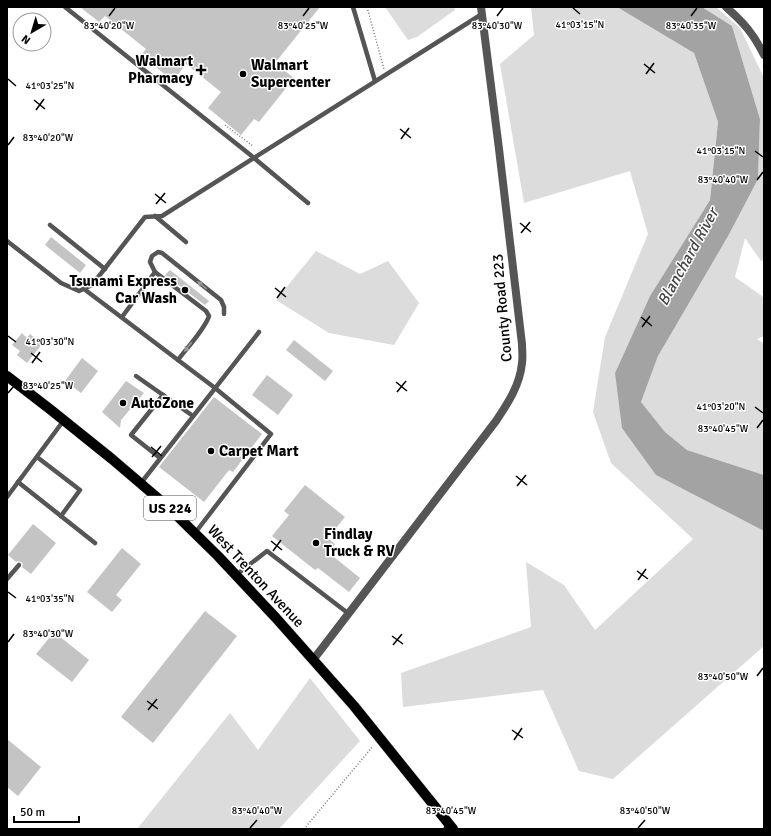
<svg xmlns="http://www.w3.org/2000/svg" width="771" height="836" viewBox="0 0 771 836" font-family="Signika,sans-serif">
<rect width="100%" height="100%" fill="#fff"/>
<g fill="#dcdcdc">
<path d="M 385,7 L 454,7 L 455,10 L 417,37 L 408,40 Z"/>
<path d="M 531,7 L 617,7 L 694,53 L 718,122 L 710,200 L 650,296 L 615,373 L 656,475 L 764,531 L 764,646 L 613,779 L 579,771 L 543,690 L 403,707 L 401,673 L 531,627 L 526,562 L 564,585 L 595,630 L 693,539 L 611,463 L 593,412 L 605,337 L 648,234 L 630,171 L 524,203 L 500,64 L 534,35 Z"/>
<path d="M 702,7 L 716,7 L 740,28 L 763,76 L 764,260 L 761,261 L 745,238 L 735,277 L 762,296 L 764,299 L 764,336 L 757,339 L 764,344 L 764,475 L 687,450 L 665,432 L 641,402 L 658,356 L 758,179 L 760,119 L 732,26 Z"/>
<path d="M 316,251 L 360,274 L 388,261 L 419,303 L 394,345 L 329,333 L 276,300 Z"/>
<path d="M 310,678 L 360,741 L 279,829 L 137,829 L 230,713 L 258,750 Z"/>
</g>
<path fill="#a3a3a3" d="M 617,7 L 702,7 L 732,26 L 760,119 L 758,179 L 728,236 L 658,356 L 641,402 L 665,432 L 687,450 L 764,475 L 764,531 L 656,475 L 622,428 L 615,373 L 650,296 L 710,200 L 718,122 L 694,53 Z"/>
<g fill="#c4c4c4">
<path d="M 80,7 L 320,7 L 275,63 L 294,78 L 259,122 L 254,119 L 241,135 L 208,108 L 221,92 L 186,64 L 173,81 L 141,55 L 146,49 L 105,16 L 99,22 Z"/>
<path d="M 51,237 L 86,265 L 80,273 L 45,245 Z"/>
<path d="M 170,270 L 209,301 L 205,305 L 165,275 Z"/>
<path d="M 22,333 L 27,338 L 30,334 L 42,344 L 27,363 L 17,355 L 20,351 L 12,345 Z"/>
<path d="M 294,340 L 333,371 L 325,381 L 286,350 Z"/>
<path d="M 82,358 L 98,371 L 81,393 L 65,381 Z"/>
<path d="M 267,375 L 293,395 L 278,415 L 252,395 Z"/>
<path d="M 126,381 L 144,393 L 121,420 L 120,428 L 102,412 Z"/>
<path d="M 214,397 L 262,434 L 233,472 L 229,470 L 204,502 L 159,467 Z"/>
<path d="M 305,485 L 345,517 L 328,538 L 335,544 L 329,553 L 360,578 L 349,592 L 318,568 L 315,570 L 272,536 L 289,515 L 284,511 Z"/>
<path d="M 33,524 L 56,543 L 31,574 L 22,567 L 23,564 L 21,562 L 18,561 L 16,562 L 8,555 Z"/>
<path d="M 122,548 L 141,564 L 116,595 L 122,600 L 112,612 L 87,592 Z"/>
<path d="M 205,611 L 237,636 L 153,743 L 121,717 Z"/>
<path d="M 54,632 L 89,660 L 72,682 L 36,654 Z"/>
<path d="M 7,739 L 41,767 L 18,796 L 7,787 Z"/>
</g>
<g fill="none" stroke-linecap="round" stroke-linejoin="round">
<g stroke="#dbdbdb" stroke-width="11">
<path id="primary" d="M 7,376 L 51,410 L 112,459 L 167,506 L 218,556 L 276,618 L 354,706 L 453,829"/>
</g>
<g stroke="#777" stroke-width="1.5" stroke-dasharray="1 2" stroke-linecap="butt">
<path d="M 367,7 L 384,69"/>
<path d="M 225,125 L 253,146"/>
<path d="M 304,829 L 373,746"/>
</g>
<g stroke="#555" stroke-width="4.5">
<path d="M 65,7 L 248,153 L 308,203"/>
<path d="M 353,7 L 375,81"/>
<path d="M 155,216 L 186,242"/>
<path d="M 50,225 L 105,269"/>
<path d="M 7,241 L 61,283 L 79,291 L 92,285 L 145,217 L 162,216 L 482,14"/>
<path d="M 84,289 L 215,388 L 271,434 L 195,533"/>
<path d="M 122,317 L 155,272"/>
<path d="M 178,360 C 186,349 205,329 209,316 L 206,311 L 155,272 L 150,262 L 152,256 L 158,252 L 162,253 L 221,300 L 224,307 L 224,314"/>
<path d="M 136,376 L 193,416"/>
<path d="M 37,457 L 80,490 L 61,516"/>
<path d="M 160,458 L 131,435 L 163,395"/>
<path d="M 18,482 L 95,543"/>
<path d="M 141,483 L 259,332"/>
<path d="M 7,497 L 64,420"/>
<path d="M 236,575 L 267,551 L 349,614"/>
<path d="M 7,579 L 19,565"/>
</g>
<g stroke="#555" stroke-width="8">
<path d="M 726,7 C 744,23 753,33 764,55"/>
<path d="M 313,660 L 496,421 C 508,403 520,385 522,363 C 523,357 522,350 522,344 L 499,149 L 481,7"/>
</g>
<use href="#primary" stroke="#000" stroke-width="10"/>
</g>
<defs><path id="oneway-solid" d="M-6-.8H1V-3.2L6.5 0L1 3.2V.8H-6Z"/></defs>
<g fill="#999">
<use href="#oneway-solid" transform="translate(202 285) rotate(-141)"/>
<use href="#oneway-solid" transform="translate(188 347) rotate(128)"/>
</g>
<path fill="none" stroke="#000" stroke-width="1.5" d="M 573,8 L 580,14M 109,16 L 115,8M 303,16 L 309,8M 497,16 L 503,8M 691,16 L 697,8M 644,64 L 655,73M 646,74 L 654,63M 8,79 L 16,86M 34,100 L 45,109M 36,110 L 44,99M 400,129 L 411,138M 401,139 L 409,128M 8,145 L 14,137M 755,151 L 763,157M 757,180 L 763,172M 155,194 L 166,203M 156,204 L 165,193M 520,223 L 531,232M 521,233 L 530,222M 275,288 L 286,297M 277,298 L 285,287M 641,317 L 652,326M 642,327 L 650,316M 8,336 L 16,342M 31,353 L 42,362M 32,363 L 40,352M 396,382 L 407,391M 397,392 L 406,381M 8,393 L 14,386M 755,407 L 763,413M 757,428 L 763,420M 151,447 L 162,456M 152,457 L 161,446M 516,476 L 527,485M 517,486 L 526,475M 271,541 L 282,550M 273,551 L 281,540M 637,571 L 648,579M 638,580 L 646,569M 8,592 L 16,598M 392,636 L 403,644M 8,642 L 14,634M 393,645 L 402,634M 757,676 L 763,668M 147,701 L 158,709M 148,710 L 157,699M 512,730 L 523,738M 514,740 L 522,728M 250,828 L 257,820M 444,828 L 451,820M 638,828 L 645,820"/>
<g fill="#000" stroke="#fff" stroke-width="1.5">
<path d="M199 64h4v4h4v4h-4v4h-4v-4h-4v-4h4z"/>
<circle cx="243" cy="74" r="4"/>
<circle cx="185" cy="290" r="4"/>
<circle cx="123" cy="403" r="4"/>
<circle cx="211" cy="451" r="4"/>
<circle cx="316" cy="543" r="4"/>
</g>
<g text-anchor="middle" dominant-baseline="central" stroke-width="3" stroke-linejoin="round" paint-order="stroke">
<rect fill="#fff" stroke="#4c4c4c" stroke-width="1" x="144" y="496" width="52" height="24" rx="3"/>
<g font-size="14" font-weight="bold" fill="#000">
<text x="170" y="508">US 224</text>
</g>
<g font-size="15" font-weight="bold" fill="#000" stroke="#fff" text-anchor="start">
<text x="193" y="61" text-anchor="end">Walmart<tspan x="193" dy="17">Pharmacy</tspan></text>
<text x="251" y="65">Walmart<tspan x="251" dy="17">Supercenter</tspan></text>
<text x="177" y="281" text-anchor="end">Tsunami Express<tspan x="177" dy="17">Car Wash</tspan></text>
<text x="131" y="403">AutoZone</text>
<text x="219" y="451">Carpet Mart</text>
<text x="324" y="534">Findlay<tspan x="324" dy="17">Truck &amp; RV</tspan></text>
</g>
<g font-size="15" fill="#000" stroke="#fff">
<text transform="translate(502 308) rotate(-95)">County Road 223</text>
<text transform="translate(256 576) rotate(47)">West Trenton Avenue</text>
</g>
<g font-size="16" font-style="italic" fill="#444" stroke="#fff">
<text transform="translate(688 257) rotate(-61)">Blanchard River</text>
</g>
</g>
<g font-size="10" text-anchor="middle" fill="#000" stroke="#fff" stroke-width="3" stroke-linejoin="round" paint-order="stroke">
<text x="580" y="28">41°03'15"N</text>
<text x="109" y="29">83°40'20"W</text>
<text x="303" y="29">83°40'25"W</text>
<text x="497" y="29">83°40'30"W</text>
<text x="691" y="29">83°40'35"W</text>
<text x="50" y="89">41°03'25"N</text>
<text x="48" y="141">83°40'20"W</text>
<text x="721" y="154">41°03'15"N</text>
<text x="723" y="183">83°40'40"W</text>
<text x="50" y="345">41°03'30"N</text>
<text x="48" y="389">83°40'25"W</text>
<text x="721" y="410">41°03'20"N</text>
<text x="723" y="432">83°40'45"W</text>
<text x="50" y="602">41°03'35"N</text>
<text x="48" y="637">83°40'30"W</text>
<text x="723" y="680">83°40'50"W</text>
<text x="257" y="814">83°40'40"W</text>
<text x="451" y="814">83°40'45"W</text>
<text x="645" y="814">83°40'50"W</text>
</g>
<rect width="771" height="836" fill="none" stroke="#000000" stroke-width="16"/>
<g transform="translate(32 32) rotate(218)"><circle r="19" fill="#ffffff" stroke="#999999"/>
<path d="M0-3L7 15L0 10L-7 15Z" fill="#000000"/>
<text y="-6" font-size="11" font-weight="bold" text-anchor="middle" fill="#000000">N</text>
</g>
<path d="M14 816v6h65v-6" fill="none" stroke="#000000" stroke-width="2"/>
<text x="20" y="816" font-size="12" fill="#000000" stroke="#ffffff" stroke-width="3" paint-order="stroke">50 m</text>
</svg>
